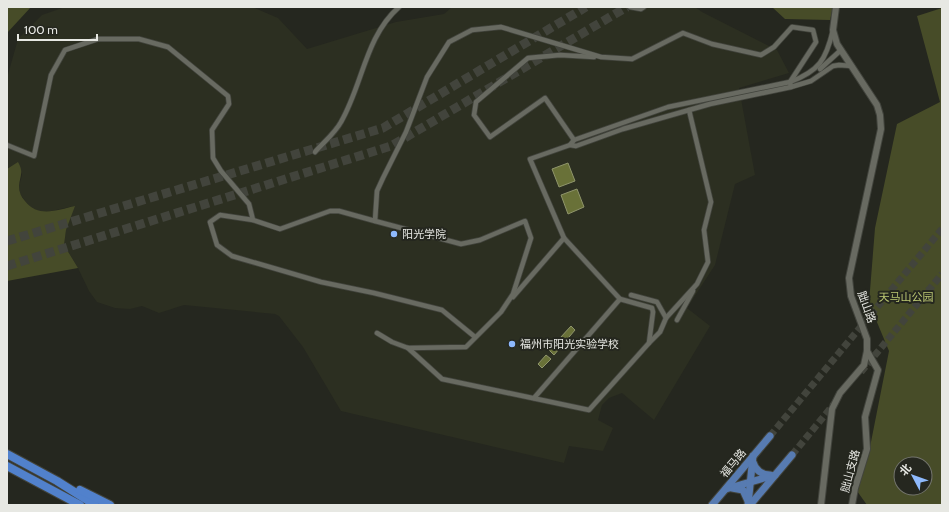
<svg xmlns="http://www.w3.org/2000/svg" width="949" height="512" viewBox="0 0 949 512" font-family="Cabin,'Noto Sans SC',sans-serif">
<rect width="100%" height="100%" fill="#25271f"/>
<path fill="#2c2f21" d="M 65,7 L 252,7 L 278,18 L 307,49 L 396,22 L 444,14 L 452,7 L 695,7 L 702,12 L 777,50 L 789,73 L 739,88 L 755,175 L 735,184 L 715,265 L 687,308 L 710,326 L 654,420 L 622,393 L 609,398 L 602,405 L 598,420 L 613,428 L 603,451 L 569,446 L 564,463 L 341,411 L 303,347 L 279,316 L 275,314 L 184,305 L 159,313 L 142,306 L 130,309 L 115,308 L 97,302 L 89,291 L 78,268 L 64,245 L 66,230 L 74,206 L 47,212 L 37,211 L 29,206 L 20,194 L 19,186 L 22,175 L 18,163 L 7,169 L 7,78 L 18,39 L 42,15 Z"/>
<g fill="#474c28" fill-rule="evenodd">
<path d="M 7,7 L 31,7 L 7,33 Z"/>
<path d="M 772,7 L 833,7 L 830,20 L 785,19 Z"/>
<path d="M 942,8 L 942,505 L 867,505 L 857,491 L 869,452 L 889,351 L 869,303 L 875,228 L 897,124 L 940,102 L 917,16 ZM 901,464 L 925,464 L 925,488 L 901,488 Z"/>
<path d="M 18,162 C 24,172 20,176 19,186 C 19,192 21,197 25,201 C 38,218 57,210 75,206 L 66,230 L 64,245 L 78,268 L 7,281 L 7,169 Z"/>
</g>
<g fill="#697138" stroke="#8f956b">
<path d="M 568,163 L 575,181 L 559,187 L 552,169 Z"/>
<path d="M 577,189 L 584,207 L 568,214 L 561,195 Z"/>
<path d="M 571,326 L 575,330 L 554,355 L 549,350 Z"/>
<path d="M 546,355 L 551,359 L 542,368 L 538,364 Z"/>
</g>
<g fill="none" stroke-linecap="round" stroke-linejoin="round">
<g stroke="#42443c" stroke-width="7" stroke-dasharray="7 3.5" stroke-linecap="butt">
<path d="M 861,372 L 942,274"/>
<path d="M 770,436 L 942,229"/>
<path d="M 792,455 L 834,404"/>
</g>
<g stroke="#42443c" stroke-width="9" stroke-dasharray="9 4.5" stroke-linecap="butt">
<path d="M 7,241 L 383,128 L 586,7"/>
<path d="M 7,266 L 391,146 L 627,7"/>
</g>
<g stroke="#42443d" stroke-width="6">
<g id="minor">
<path d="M 630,7 L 641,9 L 644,7"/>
<path d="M 833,30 C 826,60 819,71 790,82 L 668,107 L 574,140 L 570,145 L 576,146 L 623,129 L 710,104 L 791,87 L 811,81 L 833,66 L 839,65 L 852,66"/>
<path d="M 820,69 L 841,50"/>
<path d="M 574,140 L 545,98 L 490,137 L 474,115 L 476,102 L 528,58 L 560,55 L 594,57"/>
<path d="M 7,145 L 34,156 L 51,75 L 65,50 L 98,39 L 139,39 L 168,47 L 228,96 L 229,104 L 212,130 L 213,158 L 221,171 L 249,204 L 253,220"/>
<path d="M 315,152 C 324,142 335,133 341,122 C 363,84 365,37 399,7"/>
<path d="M 375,221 L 339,211 L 330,211 L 280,229 L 253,220 L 220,215 L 210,222 L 217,245 L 232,256 L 321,282 L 374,293 L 442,310 L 475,337"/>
<path d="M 631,295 L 657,302 L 666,318 L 660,332 L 649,343"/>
<path d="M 513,297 L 564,238"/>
<path d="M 666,318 L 697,284 L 708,262 L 704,230 L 711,202 L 689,110"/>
<path d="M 677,320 L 693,291"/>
<path d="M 377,333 L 392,342 L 408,348 L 466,347 L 501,312 L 513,294 L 531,238 L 525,221 L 480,240 L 461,244 L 375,221 L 377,191 L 383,178 L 406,132 L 427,77 L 449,42 L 472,30 L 501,27 L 601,57 L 632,59 L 683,33 L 712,44 L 761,55 L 774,47 L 792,27 L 813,30 L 816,42 L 790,82 L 791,87"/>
<path d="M 408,348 L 442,379 L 589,410 L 649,343 L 653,312 L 652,308 L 620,299 L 564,238 L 530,159 L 570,145"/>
<path d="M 534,398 L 620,299"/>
</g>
</g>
<g stroke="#42443d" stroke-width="8">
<g id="tertiary">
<path d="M 821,505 L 832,409 L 840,393 L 864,365 L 867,351 L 867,339 L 851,296 L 849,278 L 881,129 L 880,115 L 877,105 L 837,44 L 833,30 L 836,7"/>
<path d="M 852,505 L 855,488 L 867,449 L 865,417 L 878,370 L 867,351"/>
</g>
</g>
<g stroke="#42443d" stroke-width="9">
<g id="primary">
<path d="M 753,462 C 755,470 762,475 770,475"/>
<path d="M 732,488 L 743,490 L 748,501"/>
<path d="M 726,489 L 775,475"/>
<path d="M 712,505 L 770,436"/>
<path d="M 748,505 L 753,456"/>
<path d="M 750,505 L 792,455"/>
</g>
</g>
<g stroke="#42443d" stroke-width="10">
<g id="trunk">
<path d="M 7,454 L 57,481 L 95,505"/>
<path d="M 7,466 L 80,505"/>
<path d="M 80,490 L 110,505"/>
</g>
</g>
<use href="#minor" stroke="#686a61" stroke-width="4.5"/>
<use href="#tertiary" stroke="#686a61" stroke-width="6"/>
<use href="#primary" stroke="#577bb1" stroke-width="7"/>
<use href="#trunk" stroke="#5181cc" stroke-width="8"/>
</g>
<g fill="#8eb9fc" stroke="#25271f" stroke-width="1.5">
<circle cx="394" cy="234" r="4"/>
<circle cx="512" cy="344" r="4"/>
</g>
<g text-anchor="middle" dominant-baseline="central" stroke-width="4" stroke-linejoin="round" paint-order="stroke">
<g font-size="11" fill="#e7e8e3" stroke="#25271f" text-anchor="start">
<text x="402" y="234">阳光学院</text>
<text x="520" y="344">福州市阳光实验学校</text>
</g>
<g font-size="11" fill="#bcc873" stroke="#25271f">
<text x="906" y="297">天马山公园</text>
</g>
<g font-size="11" fill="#e7e8e3" stroke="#25271f">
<text transform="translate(867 307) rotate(70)">胐山路</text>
<text transform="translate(733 463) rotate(-50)">福马路</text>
<text transform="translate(850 471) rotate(-75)">胐山支路</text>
</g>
</g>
<rect width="949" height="512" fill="none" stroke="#e7e8e3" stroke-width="16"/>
<g transform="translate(913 476) rotate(311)"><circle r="19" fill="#25271f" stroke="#73746d"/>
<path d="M0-3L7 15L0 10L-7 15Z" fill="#8eb9fc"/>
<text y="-6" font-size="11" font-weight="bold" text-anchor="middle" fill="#e7e8e3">北</text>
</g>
<path d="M18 34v6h79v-6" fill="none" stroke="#e7e8e3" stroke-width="2"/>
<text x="24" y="34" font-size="12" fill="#e7e8e3" stroke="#25271f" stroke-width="3" paint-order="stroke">100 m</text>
</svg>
